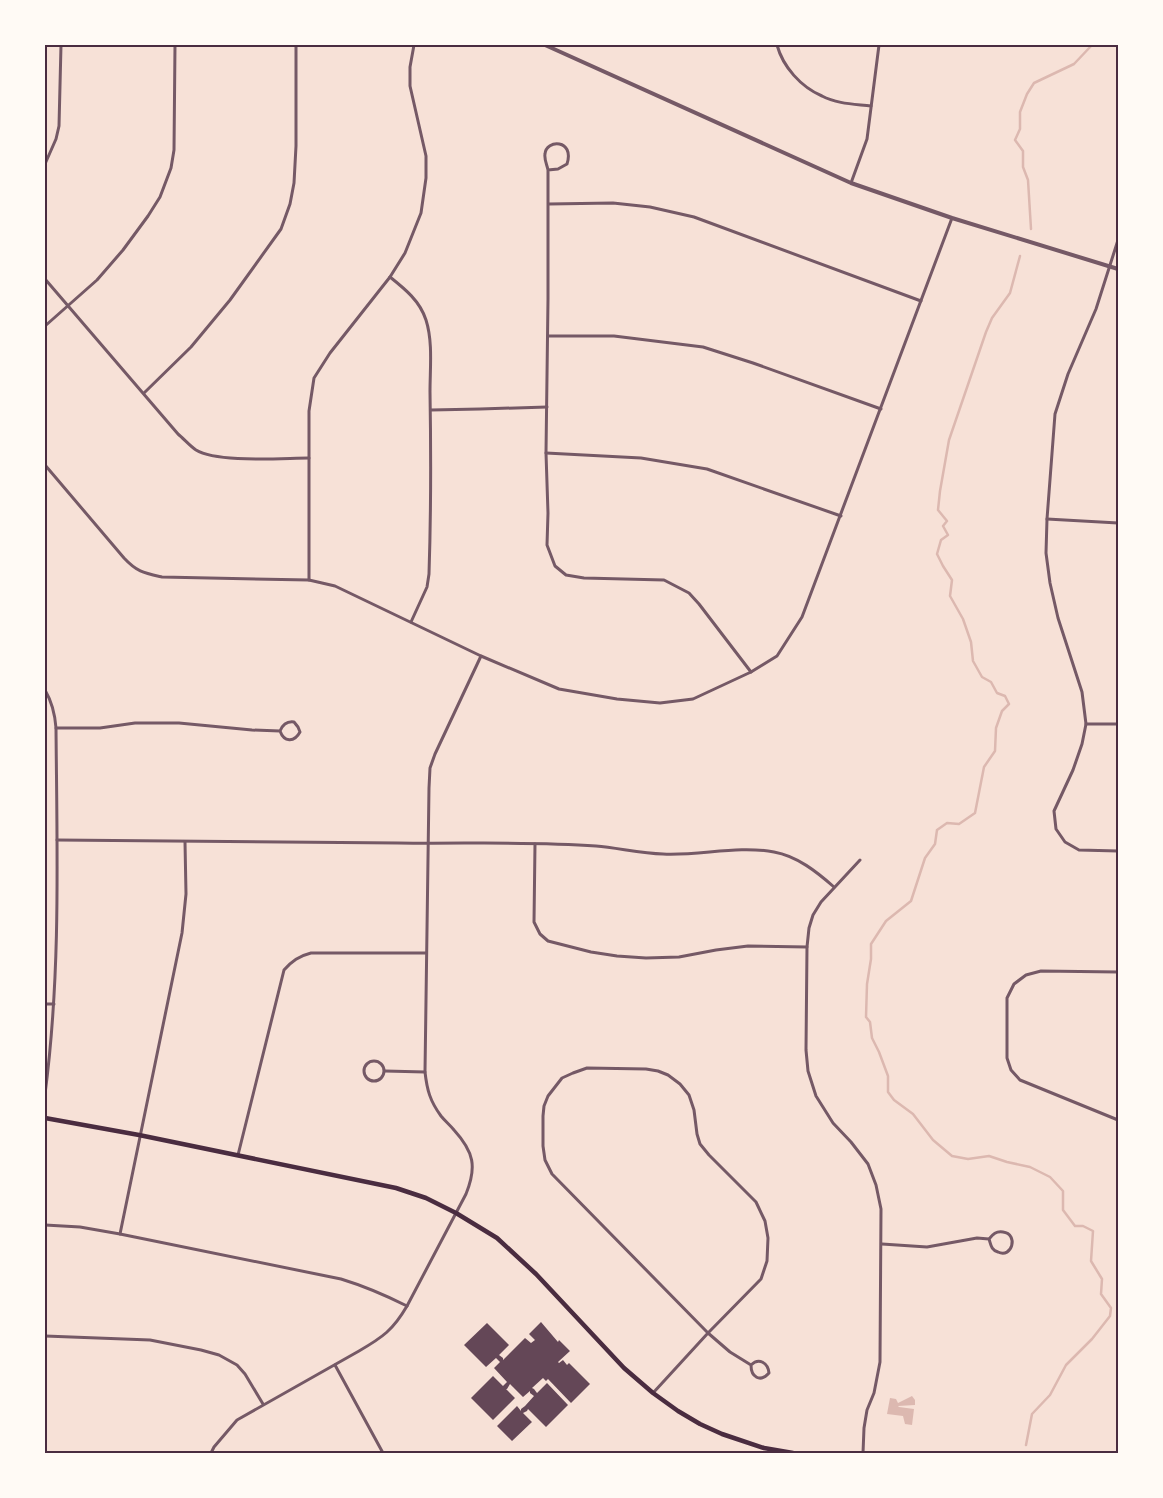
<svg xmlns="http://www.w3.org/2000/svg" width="1163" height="1498" viewBox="0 0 1163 1498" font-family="Cabin,sans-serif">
<rect width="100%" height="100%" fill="#f7e1d7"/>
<path fill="#dcb8b0" d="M 912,1396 L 915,1400 L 915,1405 L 898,1406 L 899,1407 L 914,1409 L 912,1425 L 905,1424 L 903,1416 L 887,1414 L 890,1398 L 896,1399 L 898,1403 Z"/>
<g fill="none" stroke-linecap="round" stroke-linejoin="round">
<g stroke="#dcb8b0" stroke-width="2.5">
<path d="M 1031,229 L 1028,180 L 1023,167 L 1023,151 L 1015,140 L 1020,129 L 1020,112 L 1027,94 L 1034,83 L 1074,64 L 1092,45"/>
<path d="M 1020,256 L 1010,293 L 992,318 L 986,332 L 949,440 L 940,491 L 938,510 L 947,521 L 943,526 L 948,535 L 941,540 L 937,554 L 943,566 L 952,580 L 950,596 L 963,619 L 971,642 L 973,661 L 982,677 L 991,682 L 997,693 L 1005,696 L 1009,704 L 1002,711 L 996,728 L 995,751 L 984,767 L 975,813 L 959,824 L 947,823 L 937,830 L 935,844 L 925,858 L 911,901 L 886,921 L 871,944 L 871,959 L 867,984 L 866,1017 L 870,1022 L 872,1038 L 879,1052 L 888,1076 L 888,1092 L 894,1100 L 913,1114 L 933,1140 L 952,1156 L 968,1159 L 989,1156 L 1007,1162 L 1030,1167 L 1050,1177 L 1063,1191 L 1063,1210 L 1075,1226 L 1083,1226 L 1093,1231 L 1091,1261 L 1102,1279 L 1101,1294 L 1111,1308 L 1110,1316 L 1092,1339 L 1066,1365 L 1050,1395 L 1032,1414 L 1026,1445"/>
</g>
</g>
<path fill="#644757" d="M 541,1322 L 558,1342 L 559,1340 L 570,1351 L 558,1362 L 559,1363 L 563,1360 L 567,1365 L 569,1363 L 590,1384 L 571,1403 L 548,1379 L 546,1381 L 543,1378 L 532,1388 L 534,1389 L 537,1393 L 547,1383 L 568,1405 L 546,1427 L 528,1409 L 527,1411 L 523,1413 L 532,1422 L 512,1441 L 497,1426 L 517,1406 L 521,1411 L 521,1409 L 525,1406 L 534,1396 L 530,1393 L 530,1391 L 523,1397 L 510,1384 L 507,1389 L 506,1389 L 515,1398 L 493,1420 L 471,1398 L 493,1376 L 503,1386 L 507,1382 L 494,1368 L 500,1362 L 496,1358 L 486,1367 L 464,1345 L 487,1323 L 509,1345 L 499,1355 L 503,1358 L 503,1360 L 525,1338 L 531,1343 L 535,1340 L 529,1334 Z"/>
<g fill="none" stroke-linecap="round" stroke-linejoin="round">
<g stroke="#755966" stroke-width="3">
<path d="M 777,45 C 783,67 801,87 822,96 C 837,104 855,104 871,106"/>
<path d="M 45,164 L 56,139 L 59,126 L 61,45"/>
<path d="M 548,170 C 547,165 544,159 545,154 C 546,139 575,139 567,164 L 558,169 L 548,170 L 548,299 L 546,453 L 548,513 L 547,545 L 555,566 L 566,575 L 584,578 L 664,580 L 689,593 L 699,604 L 751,672"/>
<path d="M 851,183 L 867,139 L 879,45"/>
<path d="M 549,204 L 613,203 L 650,207 L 694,217 L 921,301"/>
<path d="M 1118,240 L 1096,309 L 1068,374 L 1055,414 L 1047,519 L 1046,553 L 1050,583 L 1058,618 L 1082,692 L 1086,724 L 1082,744 L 1073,770 L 1054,811 L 1056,829 L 1065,842 L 1079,850 L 1118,851"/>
<path d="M 390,277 C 405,289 420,301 426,320 C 433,342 430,368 430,392 C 431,452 431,514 429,574 L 427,587 L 411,622"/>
<path d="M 45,279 L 178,434 C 184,439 190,446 196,450 C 217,463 282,458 309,458"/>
<path d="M 45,326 L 97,280 L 123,250 L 148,216 L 160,197 L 171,168 L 174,150 L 175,45"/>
<path d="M 548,336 L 614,336 L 703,347 L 753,363 L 881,409"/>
<path d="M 144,393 L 191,347 L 230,300 L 281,229 L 290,204 L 294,183 L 296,146 L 296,45"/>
<path d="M 431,410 L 480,409 L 547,407"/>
<path d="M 546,453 L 641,458 L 707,469 L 841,516"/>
<path d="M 45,465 L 124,558 C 137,572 144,573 162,577 L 309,580 L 335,586 L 481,656 L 559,689 L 617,699 L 660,703 L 693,699 L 751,672 L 777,656 L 802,617 L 952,218"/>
<path d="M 1047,519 L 1118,523"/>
<path d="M 309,580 L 309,411 L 314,378 L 330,353 L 390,277 L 405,253 L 421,213 L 426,178 L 426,156 L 410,86 L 410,67 L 414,45"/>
<path d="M 45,690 C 52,702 55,714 56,728 C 57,850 61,973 45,1094"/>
<path d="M 1086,724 L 1118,724"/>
<path d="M 56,728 L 100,728 L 135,723 L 179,723 L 252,730 L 280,731 C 284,742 294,743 300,732 L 298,727 L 294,722 C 287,721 283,724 280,731"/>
<path d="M 57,840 C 170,842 284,843 398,843 C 464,844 530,841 596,846 C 618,848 641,853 663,854 C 700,856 737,845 774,852 C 797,856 817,872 834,887"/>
<path d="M 535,844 L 534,922 L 540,934 L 548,941 L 591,952 L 617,956 L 646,958 L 679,957 L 716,950 L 748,946 L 807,947"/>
<path d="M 860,860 L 821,902 L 813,915 L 809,928 L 807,947 L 806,1050 L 808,1071 L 816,1096 L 833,1123 L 851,1142 L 868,1164 L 876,1185 L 881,1209 L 880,1362 L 874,1393 L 867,1410 L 864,1428 L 863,1453"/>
<path d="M 1118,972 L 1041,971 L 1026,975 L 1014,984 L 1007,998 L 1007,1058 L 1011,1070 L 1020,1080 L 1118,1120"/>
<path d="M 45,1004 L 54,1004"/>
<circle cx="374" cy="1071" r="10"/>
<path d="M 385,1071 L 425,1072"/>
<path d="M 238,1155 L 284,970 C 292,961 299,956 311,953 L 426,953"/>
<path d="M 45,1225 L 80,1227 L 120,1234 L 341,1279 C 364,1286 385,1295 407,1306"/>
<path d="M 120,1234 L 182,933 L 186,894 L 185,842"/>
<path d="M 882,1244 L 927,1247 L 977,1238 L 989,1239 C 991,1245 991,1250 998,1252 C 1012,1259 1019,1234 1003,1232 C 996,1231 993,1234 989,1239"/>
<path d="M 45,1336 L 150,1340 L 201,1350 L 219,1355 L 237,1365 L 245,1374 L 263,1404"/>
<path d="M 335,1365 L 383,1453"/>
<path d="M 653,1393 L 708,1333 L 552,1174 L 545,1160 L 543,1146 L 543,1116 L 544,1106 L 548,1096 L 562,1078 L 573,1073 L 587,1068 L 646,1069 L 658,1071 L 668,1075 L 680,1084 L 689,1095 L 694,1110 L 697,1134 L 700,1144 L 709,1155 L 756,1202 L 765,1221 L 768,1238 L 767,1261 L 761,1279 L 708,1333 L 730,1352 L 751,1365 C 759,1357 768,1363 769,1373 C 760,1383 751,1377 751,1365"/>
<path d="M 211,1453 L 214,1447 L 237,1420 L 359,1351 C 383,1337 393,1330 407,1306 L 466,1194 C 477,1167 474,1152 454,1130 C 450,1125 445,1121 441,1116 C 430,1101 427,1090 425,1072 L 429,788 L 430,768 L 435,754 L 481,656"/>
</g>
<path stroke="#755966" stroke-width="4" d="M 545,45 L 851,183 L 952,218 L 1118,269"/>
<path stroke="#4a2c40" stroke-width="4.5" d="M 45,1118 L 139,1135 L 396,1188 L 426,1198 L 456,1213 L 497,1238 L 536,1274 L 624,1368 L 653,1393 L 678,1411 L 700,1424 L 722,1434 L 764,1448 L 793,1453"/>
</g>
<rect width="1163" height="1498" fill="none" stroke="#fffaf5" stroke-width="92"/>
<rect x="46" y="46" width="1071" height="1406" fill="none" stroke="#4a2c40" stroke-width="2"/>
</svg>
